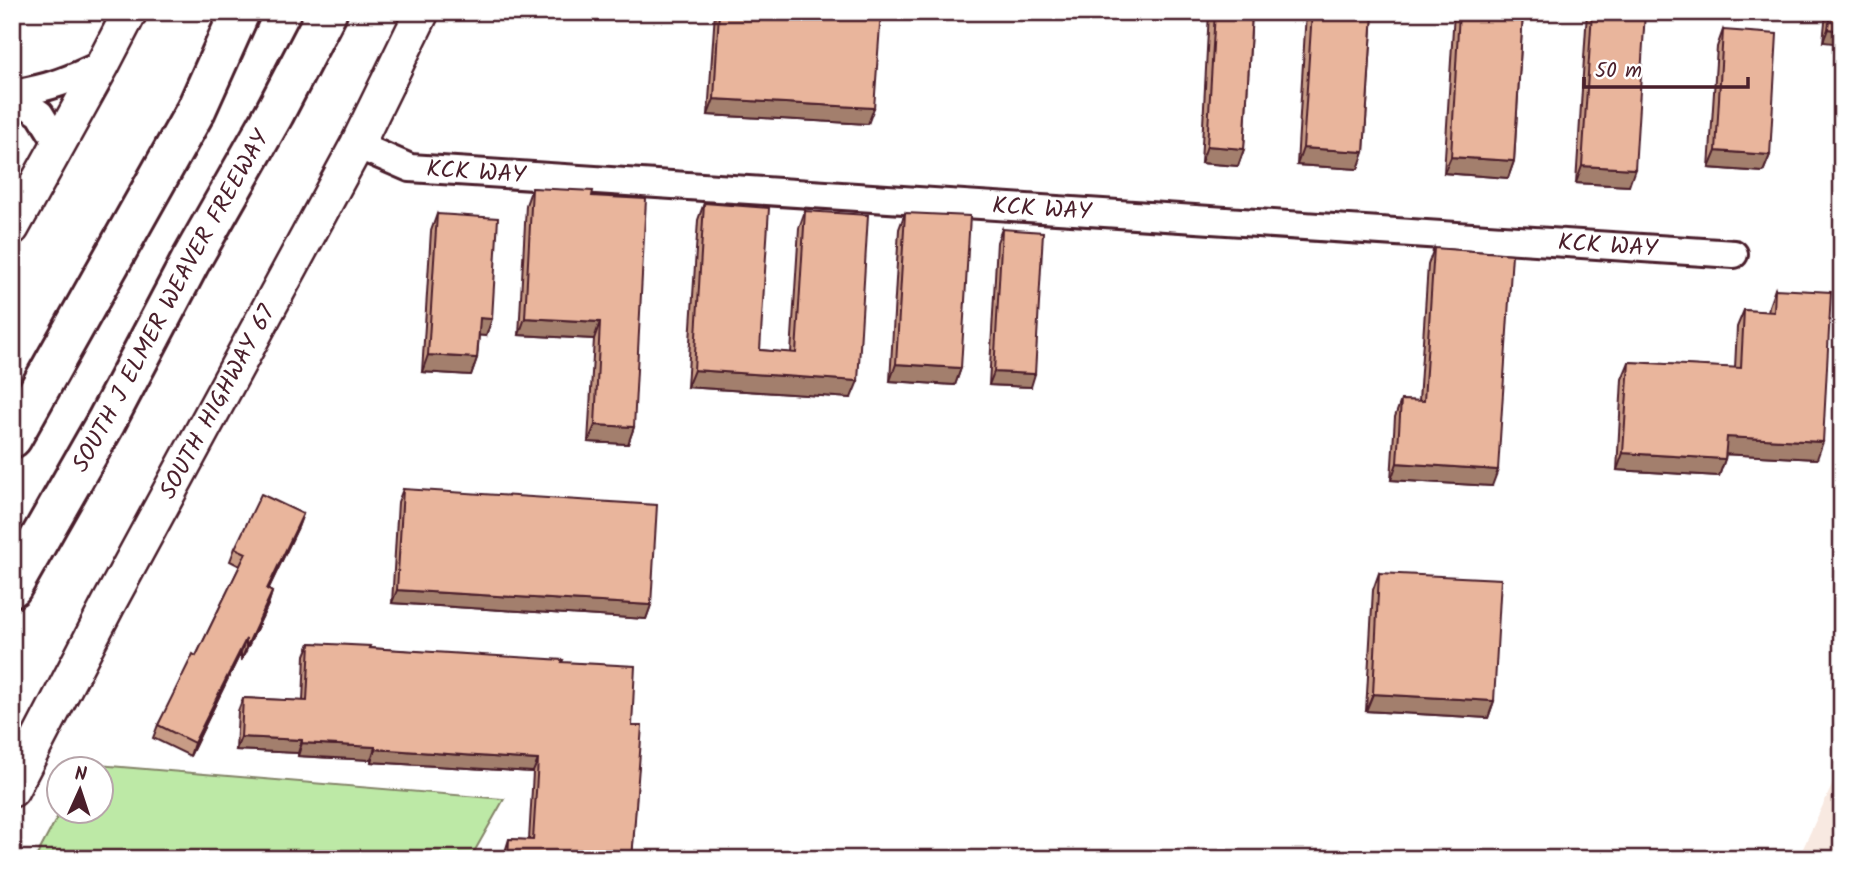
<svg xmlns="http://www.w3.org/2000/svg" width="1854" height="871" viewBox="0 0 1854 871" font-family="Kalam,sans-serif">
<rect width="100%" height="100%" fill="#fff"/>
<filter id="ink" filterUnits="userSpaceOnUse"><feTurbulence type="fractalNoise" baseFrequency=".0143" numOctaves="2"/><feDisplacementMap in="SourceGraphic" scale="14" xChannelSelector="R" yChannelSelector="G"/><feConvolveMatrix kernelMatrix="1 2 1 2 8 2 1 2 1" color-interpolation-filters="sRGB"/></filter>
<g filter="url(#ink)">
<path fill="#f8e9e1" d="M 1842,764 L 1842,859 L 1798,859 Z"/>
<path fill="#bde9a6" stroke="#848468" stroke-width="2" d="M 86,764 L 504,799 L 470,859 L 35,859 L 60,812 L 102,812 L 102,770 L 83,769 Z"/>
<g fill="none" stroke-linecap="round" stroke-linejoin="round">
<g stroke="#4a1f2b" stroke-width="32">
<g id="minor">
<path d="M 12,94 C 49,88 70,80 103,64"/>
<path d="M 12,95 L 40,114 L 58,143"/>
<path id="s1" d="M 357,145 L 410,168 L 1734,254"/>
</g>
</g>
<g stroke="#4a1f2b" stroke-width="38">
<g id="major">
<path d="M 12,228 L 103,64 L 130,12"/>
<path id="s2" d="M 12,790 L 108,605 L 357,145 L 422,12"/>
</g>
</g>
<g stroke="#4a1f2b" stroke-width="44">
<g id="highway">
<path d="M 12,438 L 196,110 L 240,12"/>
<path id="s3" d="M 12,587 L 106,422 L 190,262 L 274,114 L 327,12"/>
</g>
</g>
<use href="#minor" stroke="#fff" stroke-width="26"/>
<use href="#major" stroke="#fff" stroke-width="33"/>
<use href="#highway" stroke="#fff" stroke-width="38"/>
</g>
<g fill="#c89c86" stroke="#4a1f2b" stroke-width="2">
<path d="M 715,12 L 881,12 L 868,124 L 708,115 Z"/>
<path d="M 1209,12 L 1252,12 L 1244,149 L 1238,166 L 1201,163 Z"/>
<path d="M 1306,12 L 1373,12 L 1364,152 L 1358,169 L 1297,165 Z"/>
<path d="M 1454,12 L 1523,12 L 1514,161 L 1508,178 L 1444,173 Z"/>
<path d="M 1587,12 L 1645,12 L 1629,186 L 1576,183 Z"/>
<path d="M 1826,12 L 1842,12 L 1823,42 Z"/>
<path d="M 1723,30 L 1770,155 L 1763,172 L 1709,168 L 1717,47 Z"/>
<path d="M 532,188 L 592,196 L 634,427 L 628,444 L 588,442 L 594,339 L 519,335 L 526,205 Z"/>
<path d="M 704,203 L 760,350 L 791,353 L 799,228 L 805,211 L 851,398 L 687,387 L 698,220 Z"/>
<path d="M 905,213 L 961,368 L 955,385 L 890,381 L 899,229 Z"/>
<path d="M 437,214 L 486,336 L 479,335 L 477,358 L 471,375 L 422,372 L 431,231 Z"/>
<path d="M 1002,229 L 1031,387 L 989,385 L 997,242 Z"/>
<path d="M 1434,248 L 1492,486 L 1391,480 L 1395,417 L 1401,400 L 1419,401 L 1428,265 Z"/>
<path d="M 1775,289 L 1817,459 L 1726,454 L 1725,459 L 1719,476 L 1617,470 L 1622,379 L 1629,362 L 1735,368 L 1737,327 L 1744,310 L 1768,312 L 1769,306 Z"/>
<path d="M 403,489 L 651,605 L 646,619 L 392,603 L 398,502 Z"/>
<path d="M 303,514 L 298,527 L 268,590 L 272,592 L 268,605 L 241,661 L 241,652 L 190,756 L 153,738 L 158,725 L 196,656 L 240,566 L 230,561 L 235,548 Z"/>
<path d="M 1379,573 L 1494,701 L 1488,718 L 1366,711 L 1373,590 Z"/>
<path d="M 310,643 L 369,648 L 562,662 L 632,726 L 639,766 L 638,771 L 632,859 L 504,859 L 505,852 L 509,839 L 529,840 L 533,772 L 371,762 L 371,760 L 298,756 L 298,753 L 236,750 L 238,711 L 243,698 L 303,701 L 305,655 Z"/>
</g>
<g fill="#a37f6d" stroke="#4a1f2b" stroke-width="2">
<path d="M 1828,29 L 1842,31 L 1842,44 L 1823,42 Z"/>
<path d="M 714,99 L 874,108 L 868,124 L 708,115 Z"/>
<path d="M 1207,146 L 1244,149 L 1238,166 L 1201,163 Z"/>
<path d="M 1303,148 L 1364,152 L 1358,169 L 1297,165 Z"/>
<path d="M 1716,151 L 1770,155 L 1763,172 L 1709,168 Z"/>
<path d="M 1451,157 L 1514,161 L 1508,178 L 1444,173 Z"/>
<path d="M 1582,166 L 1635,169 L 1629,186 L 1576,183 Z"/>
<path d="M 480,318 L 492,319 L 486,336 L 474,335 Z"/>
<path d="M 525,318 L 600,322 L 594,339 L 519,335 Z"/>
<path d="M 428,355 L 477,358 L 471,375 L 422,372 Z"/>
<path d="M 896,364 L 961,368 L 955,385 L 890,381 Z"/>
<path d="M 694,370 L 858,381 L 851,398 L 687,387 Z"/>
<path d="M 994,372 L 1035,374 L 1031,387 L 989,385 Z"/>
<path d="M 595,425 L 634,427 L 628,444 L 588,442 Z"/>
<path d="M 1727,437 L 1823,442 L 1817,459 L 1721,454 Z"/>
<path d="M 1623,453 L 1725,459 L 1719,476 L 1617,470 Z"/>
<path d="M 1397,463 L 1498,470 L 1492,486 L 1391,480 Z"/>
<path d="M 303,514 L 298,527 L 262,602 L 267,589 Z"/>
<path d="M 397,590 L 651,605 L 646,619 L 392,603 Z"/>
<path d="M 272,592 L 268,605 L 241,661 L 246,648 Z"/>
<path d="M 246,639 L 241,652 L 190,756 L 194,743 Z"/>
<path d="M 1373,694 L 1494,701 L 1488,718 L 1366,711 Z"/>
<path d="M 241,737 L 302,740 L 298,753 L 236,750 Z"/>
<path d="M 302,743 L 375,747 L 371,760 L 298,756 Z"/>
<path d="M 375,749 L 538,760 L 533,772 L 371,762 Z"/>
</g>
<g fill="#e9b59c" stroke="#4a1f2b" stroke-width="2">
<path d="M 719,12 L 881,12 L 874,108 L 714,99 Z"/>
<path d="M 1215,12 L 1252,12 L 1244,149 L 1207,146 Z"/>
<path d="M 1312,12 L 1373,12 L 1364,152 L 1303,148 Z"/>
<path d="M 1459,12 L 1523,12 L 1514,161 L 1451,157 Z"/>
<path d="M 1592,12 L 1645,12 L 1635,169 L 1582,166 Z"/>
<path d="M 1830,12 L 1842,12 L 1842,31 L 1828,29 Z"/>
<path d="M 1723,30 L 1777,34 L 1770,155 L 1716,151 Z"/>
<path d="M 532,188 L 593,191 L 592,196 L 646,199 L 634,427 L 595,425 L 600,322 L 525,318 Z"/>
<path d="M 704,203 L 769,208 L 760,350 L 796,353 L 805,211 L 868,215 L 858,381 L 694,370 Z"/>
<path d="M 905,213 L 970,216 L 961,368 L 896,364 Z"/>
<path d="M 437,214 L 498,218 L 492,319 L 480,318 L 477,358 L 428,355 Z"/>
<path d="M 1002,229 L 1043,232 L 1035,374 L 994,372 Z"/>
<path d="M 1434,248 L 1512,254 L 1498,470 L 1397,463 L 1401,400 L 1424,401 Z"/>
<path d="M 1775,289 L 1831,292 L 1823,442 L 1727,437 L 1725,459 L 1623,453 L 1629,362 L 1741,368 L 1744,310 L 1774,312 Z"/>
<path d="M 403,489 L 657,505 L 651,605 L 397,590 Z"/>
<path d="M 261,494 L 303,514 L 267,589 L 272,592 L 246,648 L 246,639 L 194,743 L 158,725 L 193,654 L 196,656 L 246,553 L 235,548 Z"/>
<path d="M 1379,573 L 1501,579 L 1494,701 L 1373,694 Z"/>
<path d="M 310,643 L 370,646 L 369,648 L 563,660 L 562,662 L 635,666 L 632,726 L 642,726 L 632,859 L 508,859 L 509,839 L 533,840 L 538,760 L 375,749 L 375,747 L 302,743 L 302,740 L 241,737 L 243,698 L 307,701 Z"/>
</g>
</g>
<g text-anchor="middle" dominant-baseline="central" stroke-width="5" stroke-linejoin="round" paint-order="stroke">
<g font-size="24" fill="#4a1f2b" stroke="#fff">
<text stroke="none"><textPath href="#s1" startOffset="124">KCK WAY</textPath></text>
<text stroke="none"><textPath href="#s1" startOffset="691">KCK WAY</textPath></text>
<text stroke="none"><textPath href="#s1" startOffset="1258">KCK WAY</textPath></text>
<text stroke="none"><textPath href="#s3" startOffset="327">SOUTH J ELMER WEAVER FREEWAY</textPath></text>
<text stroke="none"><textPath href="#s2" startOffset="439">SOUTH HIGHWAY 67</textPath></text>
</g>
</g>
<rect width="1854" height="871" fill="none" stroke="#fff" stroke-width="42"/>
<rect x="21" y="21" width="1812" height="829" fill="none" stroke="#4a1f2b" stroke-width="2.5" filter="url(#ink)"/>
<g transform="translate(80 790) rotate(3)"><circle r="33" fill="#ffffff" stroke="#b7a5aa" stroke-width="2"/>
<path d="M0-5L12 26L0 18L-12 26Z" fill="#4a1f2b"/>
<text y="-10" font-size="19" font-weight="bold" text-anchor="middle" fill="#4a1f2b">N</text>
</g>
<path d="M1584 77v10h164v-10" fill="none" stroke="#4a1f2b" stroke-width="3.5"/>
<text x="1595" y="77" font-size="21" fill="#4a1f2b" stroke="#ffffff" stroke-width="5" paint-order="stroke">50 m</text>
</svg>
